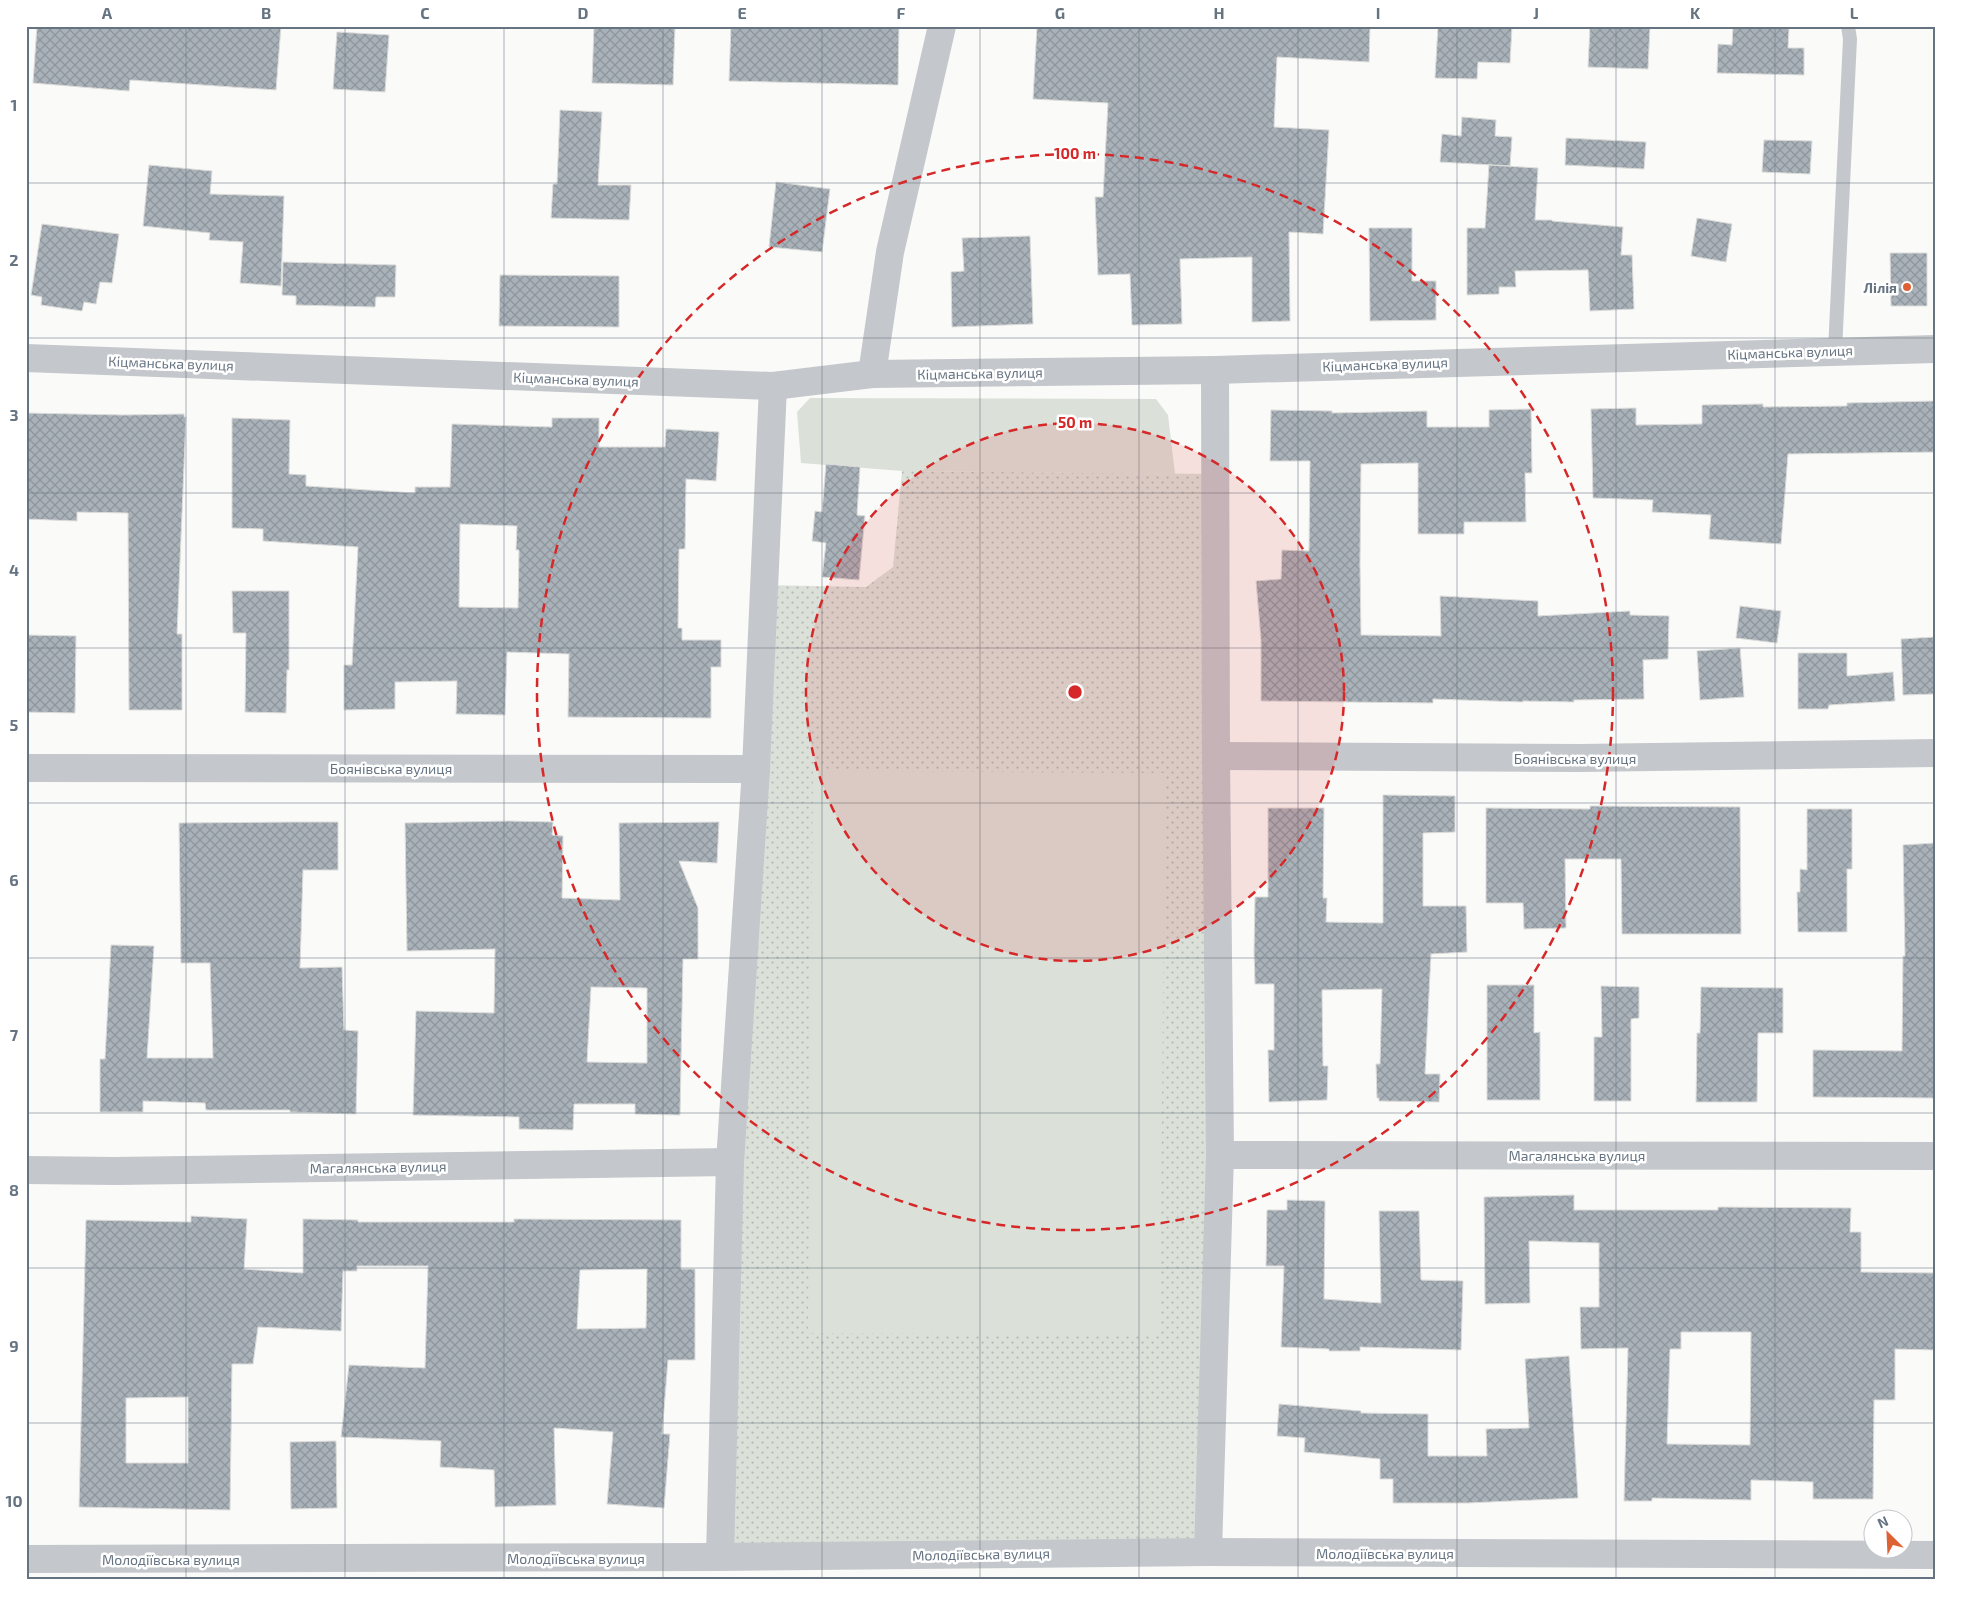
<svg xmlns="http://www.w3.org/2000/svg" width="1961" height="1606" viewBox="0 0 1961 1606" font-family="'Exo 2',sans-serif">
<defs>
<pattern id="grass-dots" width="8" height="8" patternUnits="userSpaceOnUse" patternTransform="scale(1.25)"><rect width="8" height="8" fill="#dbe1d9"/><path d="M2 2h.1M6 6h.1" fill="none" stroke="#b5bbb5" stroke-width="1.8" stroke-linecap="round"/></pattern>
<pattern id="building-cross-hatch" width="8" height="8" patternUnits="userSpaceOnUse" patternTransform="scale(1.25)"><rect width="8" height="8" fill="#aab2b9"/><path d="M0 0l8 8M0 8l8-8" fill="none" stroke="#8e959c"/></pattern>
</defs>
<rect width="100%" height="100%" fill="#fafaf8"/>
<path fill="url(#grass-dots)" d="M 902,471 L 1216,474 L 1209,1553 L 720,1558 L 763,585 L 866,587 L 893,567 Z"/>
<g fill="#dbe1d9">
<path d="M 810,398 L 1156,399 L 1168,415 L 1175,474 L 902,471 L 801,463 L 797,412 Z"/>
<path d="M 813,771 L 1165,773 L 1160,1335 L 808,1333 Z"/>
</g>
<g fill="url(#building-cross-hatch)" stroke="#dcdcda" fill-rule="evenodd">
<path d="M 37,26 L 281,26 L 276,90 L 130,80 L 129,91 L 33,83 Z"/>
<path d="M 594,26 L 675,26 L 673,85 L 592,83 Z"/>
<path d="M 731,26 L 899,26 L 898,85 L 729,81 Z"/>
<path d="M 1037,26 L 1370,26 L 1369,62 L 1277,57 L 1274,127 L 1329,130 L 1323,234 L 1289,232 L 1290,321 L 1252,322 L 1252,257 L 1180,259 L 1182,324 L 1132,325 L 1130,274 L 1098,275 L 1095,197 L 1103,197 L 1108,103 L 1033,99 Z"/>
<path d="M 1438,26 L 1512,26 L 1510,63 L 1478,62 L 1477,79 L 1435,78 Z"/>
<path d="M 1590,26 L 1650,26 L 1648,69 L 1588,67 Z"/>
<path d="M 1733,27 L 1789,28 L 1788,48 L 1804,48 L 1804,75 L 1717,73 L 1718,44 L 1732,45 Z"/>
<path d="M 337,32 L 389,35 L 385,92 L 333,89 Z"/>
<path d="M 560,110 L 602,112 L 598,185 L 631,185 L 629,220 L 551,218 L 553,184 L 557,184 Z"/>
<path d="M 1462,117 L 1496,120 L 1495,136 L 1512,137 L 1510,166 L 1440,162 L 1442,134 L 1461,136 Z"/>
<path d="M 1566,138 L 1646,142 L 1644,169 L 1565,165 Z"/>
<path d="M 1764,140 L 1812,141 L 1810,174 L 1762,172 Z"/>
<path d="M 149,165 L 212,171 L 210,194 L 284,196 L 281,286 L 240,283 L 243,242 L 209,240 L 210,233 L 143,226 Z"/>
<path d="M 1489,165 L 1538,168 L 1535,220 L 1552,220 L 1552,221 L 1623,227 L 1621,255 L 1632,255 L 1634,309 L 1590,311 L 1588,270 L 1515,271 L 1516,287 L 1499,287 L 1499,294 L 1467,295 L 1467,228 L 1485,228 Z"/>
<path d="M 776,182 L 830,189 L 822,252 L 769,247 Z"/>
<path d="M 1697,218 L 1732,224 L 1726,262 L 1691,256 Z"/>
<path d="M 42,224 L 119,234 L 112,283 L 100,282 L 96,304 L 84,302 L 82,311 L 41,305 L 42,297 L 31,295 Z"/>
<path d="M 1369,228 L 1412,228 L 1412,281 L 1436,281 L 1436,320 L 1370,321 Z"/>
<path d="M 1030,236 L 1033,324 L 952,327 L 951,272 L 964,271 L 962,238 Z"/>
<path d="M 1890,253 L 1927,253 L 1927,306 L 1891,306 Z"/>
<path d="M 283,262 L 396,265 L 395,297 L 376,297 L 375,307 L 296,305 L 296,296 L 282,295 Z"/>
<path d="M 500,275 L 619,276 L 619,327 L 499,326 Z"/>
<path d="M 1935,401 L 1935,452 L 1788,454 L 1781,544 L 1709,539 L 1711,515 L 1652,512 L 1653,500 L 1593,498 L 1591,409 L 1636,408 L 1636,425 L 1702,424 L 1702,405 L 1763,404 L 1763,407 L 1847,406 L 1847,403 Z"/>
<path d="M 1531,409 L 1532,473 L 1525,473 L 1526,522 L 1464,522 L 1464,534 L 1418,534 L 1418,463 L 1361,464 L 1360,564 L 1361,635 L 1441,636 L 1440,596 L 1538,601 L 1538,616 L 1630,611 L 1630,615 L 1669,616 L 1668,659 L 1643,660 L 1644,699 L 1574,700 L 1574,702 L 1523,701 L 1523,702 L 1433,699 L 1433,703 L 1261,701 L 1261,640 L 1256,581 L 1281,579 L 1282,550 L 1309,551 L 1310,461 L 1270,461 L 1271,410 L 1332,411 L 1332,413 L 1427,411 L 1427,427 L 1489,427 L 1489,410 Z"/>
<path d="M 26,413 L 124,415 L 184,414 L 184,417 L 186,417 L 177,634 L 182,634 L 182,710 L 129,710 L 128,513 L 77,512 L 77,521 L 26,519 Z"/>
<path d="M 232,418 L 290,420 L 289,474 L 306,475 L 306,486 L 415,493 L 415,487 L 450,487 L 452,424 L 552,427 L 552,418 L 599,418 L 599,447 L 665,447 L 666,429 L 719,432 L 716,481 L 686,479 L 685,549 L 679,549 L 678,628 L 682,628 L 682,640 L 721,640 L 721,667 L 711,667 L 711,718 L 568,717 L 569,654 L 507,652 L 505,715 L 456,714 L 457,681 L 395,682 L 395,709 L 344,710 L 344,665 L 352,665 L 358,547 L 263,541 L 263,529 L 232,528 ZM 460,524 L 517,526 L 516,550 L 519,550 L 518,608 L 459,607 Z"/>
<path d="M 826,464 L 860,467 L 857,515 L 865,516 L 859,580 L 822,577 L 826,543 L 812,541 L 815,511 L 822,512 Z"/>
<path d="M 232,591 L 289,591 L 289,670 L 287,670 L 286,713 L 245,712 L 246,633 L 233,633 Z"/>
<path d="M 1740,606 L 1781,611 L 1777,643 L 1736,638 Z"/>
<path d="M 26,635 L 76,636 L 75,713 L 26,712 Z"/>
<path d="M 1935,637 L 1935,694 L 1903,695 L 1901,639 Z"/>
<path d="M 1740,648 L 1744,697 L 1700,700 L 1697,651 Z"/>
<path d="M 1798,653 L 1847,653 L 1847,676 L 1893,672 L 1895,701 L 1829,705 L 1828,709 L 1798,709 Z"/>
<path d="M 1383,795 L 1455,796 L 1455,832 L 1423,833 L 1423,906 L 1466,906 L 1467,952 L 1431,954 L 1425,1074 L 1440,1074 L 1439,1102 L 1379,1101 L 1379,1098 L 1377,1098 L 1376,1064 L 1380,1064 L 1382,989 L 1322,990 L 1323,1066 L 1328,1066 L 1327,1100 L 1269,1102 L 1268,1050 L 1274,1050 L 1274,984 L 1255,984 L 1254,952 L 1255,897 L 1268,897 L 1268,808 L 1324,808 L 1323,898 L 1327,898 L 1326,922 L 1383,923 Z"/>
<path d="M 1590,806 L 1740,807 L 1741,934 L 1622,934 L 1621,859 L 1565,859 L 1566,928 L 1524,929 L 1523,903 L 1486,903 L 1486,808 L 1590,809 Z"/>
<path d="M 1807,809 L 1852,809 L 1852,869 L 1847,869 L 1847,932 L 1798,932 L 1797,892 L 1800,892 L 1800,869 L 1807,870 Z"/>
<path d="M 509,821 L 553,822 L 552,835 L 563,836 L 562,898 L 620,900 L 619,823 L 719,822 L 717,863 L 679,861 L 698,908 L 698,959 L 683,959 L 680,1115 L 635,1114 L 635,1104 L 574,1104 L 573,1130 L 519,1129 L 519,1117 L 413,1115 L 416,1011 L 494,1013 L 495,949 L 407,951 L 405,823 ZM 591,987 L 647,988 L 647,1063 L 587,1062 Z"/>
<path d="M 295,822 L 338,822 L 338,870 L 303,870 L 300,968 L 342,967 L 344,1030 L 358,1031 L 356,1114 L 290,1112 L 290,1110 L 206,1110 L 205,1103 L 143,1101 L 143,1112 L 100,1112 L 100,1059 L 105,1059 L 111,945 L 154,946 L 147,1058 L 213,1058 L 210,963 L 181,963 L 179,823 Z"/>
<path d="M 1935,843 L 1935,1098 L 1813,1097 L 1813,1050 L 1902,1051 L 1903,956 L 1905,956 L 1903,845 Z"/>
<path d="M 1487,985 L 1534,985 L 1534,1033 L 1540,1032 L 1540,1100 L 1487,1100 Z"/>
<path d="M 1601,986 L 1639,987 L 1639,1018 L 1631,1019 L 1631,1101 L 1594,1101 L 1594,1037 L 1602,1037 Z"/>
<path d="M 1701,987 L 1783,988 L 1783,1033 L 1758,1033 L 1757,1102 L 1696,1102 L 1697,1033 L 1700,1033 Z"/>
<path d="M 1574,1195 L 1574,1210 L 1718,1210 L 1718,1207 L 1851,1208 L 1850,1232 L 1861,1232 L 1861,1272 L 1935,1273 L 1935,1350 L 1895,1349 L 1895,1400 L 1874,1400 L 1873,1499 L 1813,1499 L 1813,1482 L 1751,1480 L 1751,1500 L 1652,1498 L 1652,1501 L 1624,1501 L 1628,1348 L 1581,1349 L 1580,1307 L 1599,1307 L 1599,1243 L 1529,1241 L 1530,1303 L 1485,1304 L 1484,1197 ZM 1681,1332 L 1751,1332 L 1750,1445 L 1667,1444 L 1670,1349 L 1681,1349 Z"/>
<path d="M 1287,1200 L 1325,1201 L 1324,1299 L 1381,1303 L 1379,1211 L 1419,1211 L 1421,1280 L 1463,1281 L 1461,1350 L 1360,1347 L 1360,1351 L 1329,1351 L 1329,1349 L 1281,1347 L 1284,1266 L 1266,1266 L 1267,1210 L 1287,1210 Z"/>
<path d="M 191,1216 L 247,1219 L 244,1269 L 303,1273 L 303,1219 L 358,1220 L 358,1222 L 514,1222 L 514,1219 L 681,1220 L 681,1269 L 695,1269 L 695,1360 L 668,1360 L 662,1434 L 670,1434 L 664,1508 L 607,1504 L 613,1432 L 554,1428 L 556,1505 L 495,1507 L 494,1470 L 440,1467 L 441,1441 L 341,1437 L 349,1365 L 425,1368 L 428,1266 L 357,1266 L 357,1271 L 343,1271 L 341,1331 L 258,1327 L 253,1364 L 232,1364 L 230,1510 L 79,1507 L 86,1220 L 191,1222 ZM 647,1269 L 646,1328 L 577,1329 L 580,1270 ZM 188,1397 L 188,1463 L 126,1463 L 126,1398 Z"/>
<path d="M 1569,1356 L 1578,1498 L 1468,1503 L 1393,1503 L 1393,1479 L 1380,1479 L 1380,1459 L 1304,1452 L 1305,1438 L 1277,1436 L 1279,1404 L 1361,1411 L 1361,1413 L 1428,1414 L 1428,1456 L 1487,1456 L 1486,1429 L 1529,1428 L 1525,1359 Z"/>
<path d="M 336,1441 L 337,1508 L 291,1509 L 290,1442 Z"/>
</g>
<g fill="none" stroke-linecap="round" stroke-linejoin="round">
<path stroke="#c4c7cb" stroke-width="14" d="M 1835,351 L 1850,39 L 1848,26"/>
<g stroke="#c4c7cb" stroke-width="28">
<path d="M 26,358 L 773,386 L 872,374 L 1215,370 L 1935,349"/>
<path d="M 872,374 L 890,252 L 942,26"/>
<path d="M 1216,756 L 1580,758 L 1935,753"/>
<path d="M 26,768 L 756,769"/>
<path d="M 1220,1155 L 1935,1156"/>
<path d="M 26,1170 L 115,1171 L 730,1162"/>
<path d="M 1208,1552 L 1220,1155 L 1216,756 L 1215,370"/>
<path d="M 720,1557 L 730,1162 L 756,769 L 773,386"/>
<path d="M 26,1559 L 720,1557 L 1208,1552 L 1935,1555"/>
</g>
</g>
<path fill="none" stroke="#667482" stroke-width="1" stroke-opacity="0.55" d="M 186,26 L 186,1580M 345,26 L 345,1580M 504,26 L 504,1580M 663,26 L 663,1580M 822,26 L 822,1580M 980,26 L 980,1580M 1139,26 L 1139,1580M 1298,26 L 1298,1580M 1457,26 L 1457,1580M 1616,26 L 1616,1580M 1775,26 L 1775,1580M 26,183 L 1935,183M 26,338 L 1935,338M 26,493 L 1935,493M 26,648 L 1935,648M 26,803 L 1935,803M 26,958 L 1935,958M 26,1113 L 1935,1113M 26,1268 L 1935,1268M 26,1423 L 1935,1423"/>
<circle cx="1075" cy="692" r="269" fill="#d62828" fill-opacity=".12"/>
<g fill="none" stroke="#d62828" stroke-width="2.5" stroke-dasharray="9 6">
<circle cx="1075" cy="692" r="269"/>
<circle cx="1075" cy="692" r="538"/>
</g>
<circle fill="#de6133" stroke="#fff" stroke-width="2" cx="1907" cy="287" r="5"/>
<g text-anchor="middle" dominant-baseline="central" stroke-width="5" stroke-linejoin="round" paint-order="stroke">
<g font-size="14" font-weight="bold" fill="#667482" stroke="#fff" text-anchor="end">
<text x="1897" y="287">Лілія</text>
</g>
<g font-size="14" fill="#667482" stroke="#fff">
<text transform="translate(1790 352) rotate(-2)">Кіцманська вулиця</text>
<text transform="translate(171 363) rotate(2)">Кіцманська вулиця</text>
<text transform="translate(1385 364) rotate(-2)">Кіцманська вулиця</text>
<text transform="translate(980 373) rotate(-1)">Кіцманська вулиця</text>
<text transform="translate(576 379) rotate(2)">Кіцманська вулиця</text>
<text x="1575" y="758">Боянівська вулиця</text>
<text x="391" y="768">Боянівська вулиця</text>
<text x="1577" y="1155">Магалянська вулиця</text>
<text transform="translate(378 1167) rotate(-1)">Магалянська вулиця</text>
<text x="1385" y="1553">Молодіївська вулиця</text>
<text transform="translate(981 1554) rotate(-1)">Молодіївська вулиця</text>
<text x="576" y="1558">Молодіївська вулиця</text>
<text x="171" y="1559">Молодіївська вулиця</text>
</g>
</g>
<circle cx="1075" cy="692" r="8" fill="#d62828" stroke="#fff" stroke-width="2.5"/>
<g font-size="15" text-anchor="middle" font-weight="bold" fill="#d62828" stroke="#fff" stroke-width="5" stroke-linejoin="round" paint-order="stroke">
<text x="1075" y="159">100 m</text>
<text x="1075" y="428">50 m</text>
</g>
<rect width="1961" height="1606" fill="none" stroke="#ffffff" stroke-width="55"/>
<g transform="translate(1888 1534) rotate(336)"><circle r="24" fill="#ffffff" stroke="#c2c7cd"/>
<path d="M0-4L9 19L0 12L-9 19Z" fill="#de6133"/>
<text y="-8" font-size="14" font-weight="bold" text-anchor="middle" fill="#667482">N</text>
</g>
<rect x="28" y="28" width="1906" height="1550" fill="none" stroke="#667482" stroke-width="2"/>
<g font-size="16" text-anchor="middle" font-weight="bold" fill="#667482">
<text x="107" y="19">A</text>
<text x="266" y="19">B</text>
<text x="425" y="19">C</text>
<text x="583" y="19">D</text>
<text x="742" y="19">E</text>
<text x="901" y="19">F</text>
<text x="1060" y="19">G</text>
<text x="1219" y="19">H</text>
<text x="1378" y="19">I</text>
<text x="1536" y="19">J</text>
<text x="1695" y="19">K</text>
<text x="1854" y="19">L</text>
<text x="14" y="111">1</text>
<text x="14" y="266">2</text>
<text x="14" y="421">3</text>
<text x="14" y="576">4</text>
<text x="14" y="731">5</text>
<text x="14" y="886">6</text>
<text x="14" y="1041">7</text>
<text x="14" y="1196">8</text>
<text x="14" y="1352">9</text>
<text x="14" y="1507">10</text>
</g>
</svg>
